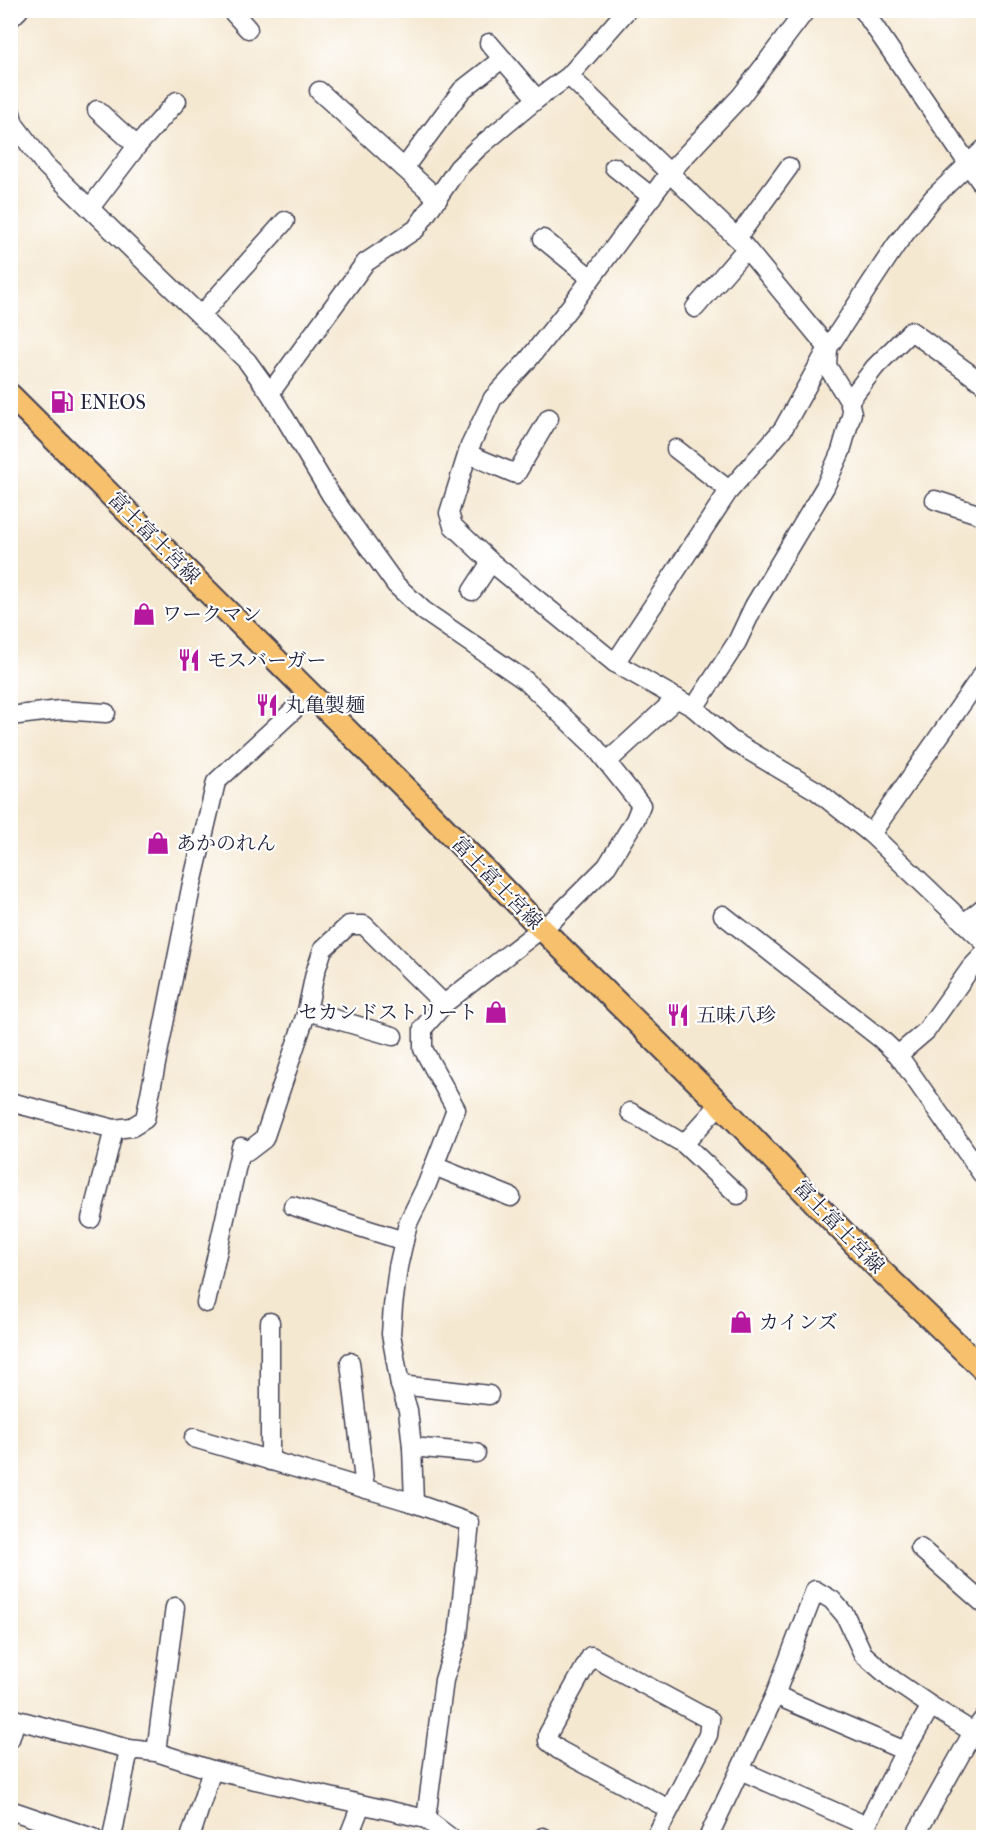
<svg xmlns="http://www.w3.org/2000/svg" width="994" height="1848" viewBox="0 0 994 1848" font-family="'IM FELL French Canon','Noto Serif JP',serif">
<rect width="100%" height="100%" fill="#fff"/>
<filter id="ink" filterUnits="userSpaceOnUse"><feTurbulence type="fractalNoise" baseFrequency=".0167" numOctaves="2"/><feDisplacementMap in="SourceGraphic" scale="12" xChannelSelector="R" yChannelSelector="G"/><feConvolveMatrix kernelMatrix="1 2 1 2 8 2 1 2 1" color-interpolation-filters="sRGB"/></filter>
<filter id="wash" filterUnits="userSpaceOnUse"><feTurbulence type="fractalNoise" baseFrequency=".008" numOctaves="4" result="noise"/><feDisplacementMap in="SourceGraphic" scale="24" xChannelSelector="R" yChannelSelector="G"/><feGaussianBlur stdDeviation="1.35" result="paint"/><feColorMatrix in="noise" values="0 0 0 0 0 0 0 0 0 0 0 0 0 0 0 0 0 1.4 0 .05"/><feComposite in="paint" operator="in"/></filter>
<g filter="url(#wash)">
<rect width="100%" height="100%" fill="#f5e8d1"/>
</g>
<g filter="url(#ink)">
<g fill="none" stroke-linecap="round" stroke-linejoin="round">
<g stroke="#424052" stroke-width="21">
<g id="minor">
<path d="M 231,10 L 248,29"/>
<path d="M 863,10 L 984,187"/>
<path d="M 10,19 L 19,10"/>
<path d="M 489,43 L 537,99"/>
<path d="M 569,76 L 740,241 L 828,348 L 827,366 L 849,401 L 852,413 L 841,451 L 825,487 L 754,606 L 737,642 L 694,708"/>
<path d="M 319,91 L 438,199"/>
<path d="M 10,110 L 14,124 L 45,165 L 247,361 L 270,393 L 331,495 L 396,585 L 424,611 L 526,681 L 594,746 L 641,805 L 635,820 L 607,866 L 555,918 L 444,1004 L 423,1028 L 423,1049 L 456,1109 L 427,1184 L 408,1223 L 398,1267 L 393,1306 L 391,1334 L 400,1385 L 408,1410 L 412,1447 L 414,1503"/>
<path d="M 97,110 L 137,146"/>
<path d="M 614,167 L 652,197"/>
<path d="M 404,168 L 462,90 L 502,59"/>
<path d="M 90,208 L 137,146 L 177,101"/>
<path d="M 737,238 L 789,167"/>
<path d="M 543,239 L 591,278"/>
<path d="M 695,308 L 746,249"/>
<path d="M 201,315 L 285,221"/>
<path d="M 270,393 L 365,263 L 416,229 L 458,168 L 478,148 L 537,99 L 569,76 L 627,10"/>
<path d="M 849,401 L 875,367 L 911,331 L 984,384"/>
<path d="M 676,449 L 729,490"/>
<path d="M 468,454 L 516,474 L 549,418"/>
<path d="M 935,500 L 984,516"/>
<path d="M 491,562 L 453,526 L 449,513 L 470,446 L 493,398 L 528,360 L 573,303 L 670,172 L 741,96 L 806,10"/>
<path d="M 472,591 L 491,562 L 615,663 L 694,708 L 731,740 L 817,791 L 847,815 L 871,834 L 984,942"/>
<path d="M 615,663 L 728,492 L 783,429 L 828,348 L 896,245 L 933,198 L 984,149"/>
<path d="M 10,716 L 60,710 L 106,713"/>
<path d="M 607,762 L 677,698"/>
<path d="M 871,834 L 984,672"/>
<path d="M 723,915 L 881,1039 L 898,1055 L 984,1177"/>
<path d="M 964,923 L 984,907"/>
<path d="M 307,1011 L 393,1036"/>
<path d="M 898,1055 L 926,1031 L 970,969 L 984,954"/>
<path d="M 10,1102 L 114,1129 L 132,1127 L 145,1119 L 191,888 L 216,782 L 311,694"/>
<path d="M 630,1112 L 684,1144 L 738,1195"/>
<path d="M 684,1144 L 720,1104"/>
<path d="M 434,1166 L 511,1197"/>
<path d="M 293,1206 L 404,1241"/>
<path d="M 91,1219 L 114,1129"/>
<path d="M 206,1303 L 241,1147 L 247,1152 L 264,1139 L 307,1011 L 315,973 L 323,949 L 349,925 L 364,925 L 444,1004"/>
<path d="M 350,1362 L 365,1489"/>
<path d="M 400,1385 L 489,1395"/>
<path d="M 194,1438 L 414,1503 L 470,1523 L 458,1636 L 444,1680 L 426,1819"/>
<path d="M 412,1447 L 476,1453"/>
<path d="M 270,1461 L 270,1322"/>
<path d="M 920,1548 L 984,1604"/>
<path d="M 775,1695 L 905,1751"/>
<path d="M 10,1718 L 129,1749 L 156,1752 L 212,1770 L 426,1819 L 451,1838"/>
<path d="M 10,1739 L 16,1720"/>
<path d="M 156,1752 L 175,1607"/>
<path d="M 740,1770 L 867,1826"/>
<path d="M 10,1810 L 93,1838"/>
<path d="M 543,1837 L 543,1838"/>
<path d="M 112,1838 L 129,1749"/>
<path d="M 190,1838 L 212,1770"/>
<path d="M 348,1838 L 361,1805"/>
<path d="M 655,1838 L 708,1735 L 710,1720 L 591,1656 L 548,1734 L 548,1741 L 559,1750 L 669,1809"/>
<path d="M 708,1838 L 775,1695 L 815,1590 L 832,1600 L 845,1615 L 863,1654 L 893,1680 L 931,1706 L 973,1732"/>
<path d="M 860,1838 L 905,1751 L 931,1706"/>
<path d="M 914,1838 L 973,1732 L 984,1718"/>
</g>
</g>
<g stroke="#424052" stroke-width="26">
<path id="major" d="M 10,395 L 414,797 L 541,928 L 720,1104 L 877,1267 L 984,1370"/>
</g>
<use href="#minor" stroke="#fff" stroke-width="18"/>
<use href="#major" stroke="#f7c06c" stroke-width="22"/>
</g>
</g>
<defs>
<g id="fuel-bare" transform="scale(1.8)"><path d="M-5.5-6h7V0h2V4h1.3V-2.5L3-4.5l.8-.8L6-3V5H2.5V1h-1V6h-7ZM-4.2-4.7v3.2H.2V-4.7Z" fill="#b5179e" stroke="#fff" stroke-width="2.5" paint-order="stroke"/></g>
<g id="shop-bare" transform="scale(1.8)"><path d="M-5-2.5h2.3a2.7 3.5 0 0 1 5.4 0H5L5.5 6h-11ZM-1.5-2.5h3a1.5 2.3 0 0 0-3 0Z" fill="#b5179e" stroke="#fff" stroke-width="2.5" paint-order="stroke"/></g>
<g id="restaurant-bare" transform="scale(1.8)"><path d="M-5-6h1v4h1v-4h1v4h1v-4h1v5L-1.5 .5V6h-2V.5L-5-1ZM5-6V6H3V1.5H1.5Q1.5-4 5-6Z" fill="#b5179e" stroke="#fff" stroke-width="2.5" paint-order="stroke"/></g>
</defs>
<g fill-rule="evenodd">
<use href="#fuel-bare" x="62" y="402"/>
<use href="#shop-bare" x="144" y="614"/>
<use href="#restaurant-bare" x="189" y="660"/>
<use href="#restaurant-bare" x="267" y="705"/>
<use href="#shop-bare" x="158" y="843"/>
<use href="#shop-bare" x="496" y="1012"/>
<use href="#restaurant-bare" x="678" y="1015"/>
<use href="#shop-bare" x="741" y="1322"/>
</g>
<g text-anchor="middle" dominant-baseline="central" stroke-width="4.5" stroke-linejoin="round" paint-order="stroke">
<g font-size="20" fill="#22223b" stroke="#fff" text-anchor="start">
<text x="80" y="402">ENEOS</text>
<text x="162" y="614">ワークマン</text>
<text x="207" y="660">モスバーガー</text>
<text x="285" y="705">丸亀製麺</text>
<text x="176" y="843">あかのれん</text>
<text x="478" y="1012" text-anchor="end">セカンドストリート</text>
<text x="696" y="1015">五味八珍</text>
<text x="759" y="1322">カインズ</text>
</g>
<g font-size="20" fill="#22223b" stroke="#fff">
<text transform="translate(154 538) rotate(45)">富士富士宮線</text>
<text transform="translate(497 883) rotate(46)">富士富士宮線</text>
<text transform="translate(839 1227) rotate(46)">富士富士宮線</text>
</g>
</g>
<rect width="994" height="1848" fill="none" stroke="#fff" stroke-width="36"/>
</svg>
